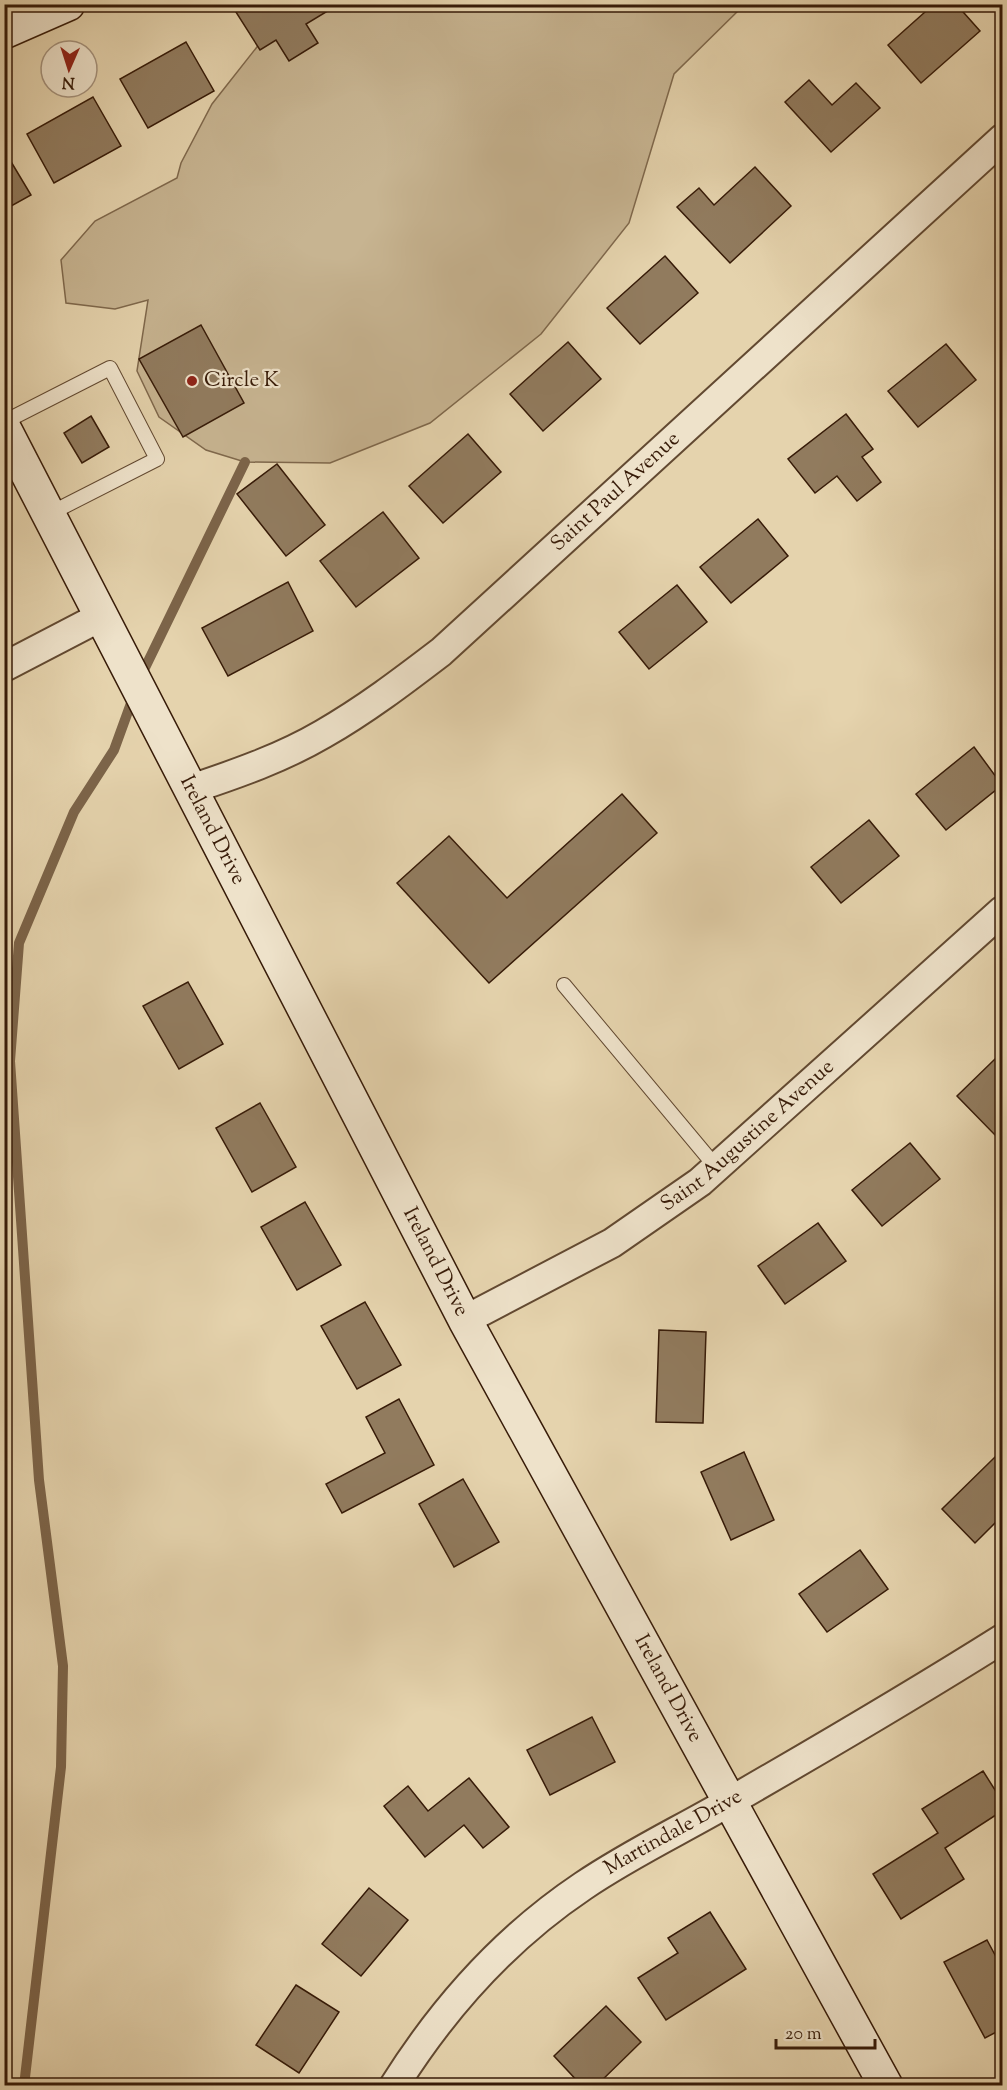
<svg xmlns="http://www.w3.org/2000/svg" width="1007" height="2090" viewBox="0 0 1007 2090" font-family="'Sorts Mill Goudy',serif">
<rect width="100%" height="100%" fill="#e5d3ad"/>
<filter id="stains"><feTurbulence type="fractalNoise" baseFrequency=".00333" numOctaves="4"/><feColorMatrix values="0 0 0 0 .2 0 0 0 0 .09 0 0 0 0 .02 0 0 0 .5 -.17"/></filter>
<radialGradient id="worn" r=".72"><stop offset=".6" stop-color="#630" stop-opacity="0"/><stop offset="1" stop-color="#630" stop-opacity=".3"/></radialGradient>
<path fill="#c7b491" stroke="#7f684c" stroke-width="1.5" d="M 290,5 L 744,5 L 674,74 L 629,223 L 541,334 L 430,423 L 330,463 L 245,462 L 206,450 L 159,417 L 137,371 L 148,300 L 115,309 L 66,303 L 61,260 L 95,221 L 177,178 L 181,163 L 212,104 Z"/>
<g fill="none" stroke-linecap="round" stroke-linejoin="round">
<g stroke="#7c6449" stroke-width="10">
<path d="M 140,678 L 245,462"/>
<path d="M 24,2086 L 61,1767 L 63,1666 L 39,1480 L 10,1061 L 19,943 L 74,812 L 114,750 L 134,695"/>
</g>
</g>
<g fill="#917b5e" stroke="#371b08" stroke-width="1.5">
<path d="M 241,4 L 328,4 L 331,9 L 306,24 L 318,43 L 289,61 L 276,40 L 260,50 L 234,9 Z"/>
<path d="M 934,4 L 956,4 L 980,31 L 921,83 L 888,45 Z"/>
<path d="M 186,42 L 214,91 L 148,128 L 120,79 Z"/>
<path d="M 809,80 L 832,105 L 856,83 L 880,108 L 831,152 L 785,102 Z"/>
<path d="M 93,97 L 121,146 L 54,183 L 27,134 Z"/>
<path d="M 4,150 L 31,195 L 4,210 Z"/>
<path d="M 755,167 L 791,206 L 730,263 L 677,207 L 699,188 L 714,205 Z"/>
<path d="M 665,256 L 698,293 L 640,344 L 607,308 Z"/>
<path d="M 201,325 L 244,403 L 183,437 L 139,359 Z"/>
<path d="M 568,342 L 601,379 L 543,431 L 510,394 Z"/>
<path d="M 946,344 L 976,380 L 918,427 L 888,391 Z"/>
<path d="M 846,414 L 873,449 L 862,457 L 881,482 L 857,501 L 837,476 L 815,493 L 788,459 Z"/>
<path d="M 91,416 L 109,447 L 82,463 L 64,433 Z"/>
<path d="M 468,434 L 501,472 L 443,523 L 409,486 Z"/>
<path d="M 277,464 L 325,525 L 286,556 L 237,494 Z"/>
<path d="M 383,512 L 419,558 L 356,607 L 320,561 Z"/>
<path d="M 758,519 L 788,556 L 731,603 L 700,567 Z"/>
<path d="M 288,582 L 313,631 L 228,676 L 202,628 Z"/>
<path d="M 677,585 L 707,622 L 649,669 L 619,632 Z"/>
<path d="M 974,747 L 1002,785 L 946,830 L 916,794 Z"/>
<path d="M 622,794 L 657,833 L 489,983 L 397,883 L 449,836 L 507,898 Z"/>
<path d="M 869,820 L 899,856 L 841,903 L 811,867 Z"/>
<path d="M 188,982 L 223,1044 L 179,1069 L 143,1006 Z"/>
<path d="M 996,1058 L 1002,1065 L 1002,1130 L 996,1136 L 957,1096 Z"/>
<path d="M 260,1103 L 296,1167 L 252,1192 L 216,1128 Z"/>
<path d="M 910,1143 L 940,1179 L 882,1226 L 852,1190 Z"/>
<path d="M 305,1202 L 341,1265 L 297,1290 L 261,1227 Z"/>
<path d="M 818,1223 L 846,1261 L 785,1304 L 758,1266 Z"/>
<path d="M 365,1302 L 401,1365 L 357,1389 L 321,1326 Z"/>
<path d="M 659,1330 L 706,1332 L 703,1423 L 656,1422 Z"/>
<path d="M 399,1399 L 434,1465 L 342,1513 L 326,1484 L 385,1453 L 366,1417 Z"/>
<path d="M 744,1452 L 774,1520 L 731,1540 L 701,1472 Z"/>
<path d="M 995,1457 L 1002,1465 L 1002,1516 L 975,1543 L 942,1509 Z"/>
<path d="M 463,1479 L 499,1542 L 454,1567 L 419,1504 Z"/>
<path d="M 860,1550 L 888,1589 L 827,1632 L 799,1594 Z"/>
<path d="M 592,1717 L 615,1762 L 550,1795 L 527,1750 Z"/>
<path d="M 983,1771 L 1002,1801 L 1002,1811 L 945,1848 L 964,1879 L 901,1919 L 873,1874 L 938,1833 L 922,1809 Z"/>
<path d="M 469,1778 L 509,1827 L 483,1848 L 464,1825 L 425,1857 L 384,1806 L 408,1786 L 428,1811 Z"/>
<path d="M 369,1888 L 408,1920 L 361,1976 L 322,1944 Z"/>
<path d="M 710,1912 L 746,1969 L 666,2020 L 638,1978 L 678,1953 L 668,1938 Z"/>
<path d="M 987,1940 L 1002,1968 L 1002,2029 L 985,2038 L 944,1962 Z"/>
<path d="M 296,1985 L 339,2012 L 299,2073 L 256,2045 Z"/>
<path d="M 606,2006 L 641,2042 L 596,2086 L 582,2086 L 554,2056 Z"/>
</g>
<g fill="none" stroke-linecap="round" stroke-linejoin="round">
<g stroke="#624931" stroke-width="16">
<g id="lane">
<path d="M 4,422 L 110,368 L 157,459 L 49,514"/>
<path d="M 564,985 L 716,1167"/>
</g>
</g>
<g stroke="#624931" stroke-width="32">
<g id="street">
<path d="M 4,667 L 102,616"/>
<path id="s1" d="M 191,789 C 236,774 282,758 323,734 C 365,710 403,681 441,652 L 1002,139"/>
<path id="s2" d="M 465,1320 L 612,1243 L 700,1182 L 1002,911"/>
<path id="s3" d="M 394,2086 C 443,2008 507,1937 583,1886 C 630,1854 681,1830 729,1802 C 821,1749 913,1695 1002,1639"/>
</g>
</g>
<g stroke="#371b08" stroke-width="36">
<g id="secondary">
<path d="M 4,32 L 68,4"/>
<path id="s4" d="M 4,428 L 465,1320 L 886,2086"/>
</g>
</g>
<use href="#lane" stroke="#eee2ca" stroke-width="14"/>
<use href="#street" stroke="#eee2ca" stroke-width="28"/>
<use href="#secondary" stroke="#eee2ca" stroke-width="33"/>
</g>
<circle fill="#8f2418" stroke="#eee2ca" stroke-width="2" cx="192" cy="381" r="6"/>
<g text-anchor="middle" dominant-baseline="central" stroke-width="4.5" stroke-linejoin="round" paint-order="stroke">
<g font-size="21" fill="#371b08" stroke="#eee2ca" text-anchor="start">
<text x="204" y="381">Circle K</text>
</g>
<g font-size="21" fill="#371b08" stroke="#eee2ca">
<text stroke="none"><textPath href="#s1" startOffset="524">Saint Paul Avenue</textPath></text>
<text stroke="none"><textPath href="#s4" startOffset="453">Ireland Drive</textPath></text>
<text stroke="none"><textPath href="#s2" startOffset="339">Saint Augustine Avenue</textPath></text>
<text stroke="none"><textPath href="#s4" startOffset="939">Ireland Drive</textPath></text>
<text stroke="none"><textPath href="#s4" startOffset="1425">Ireland Drive</textPath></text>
<text stroke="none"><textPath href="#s3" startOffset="382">Martindale Drive</textPath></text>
</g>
</g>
<rect width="1007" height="2090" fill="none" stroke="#e5d3ad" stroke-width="24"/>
<rect x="6" y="6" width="995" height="2078" fill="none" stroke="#371b08" stroke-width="3"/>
<rect x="12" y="12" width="983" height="2066" fill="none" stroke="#371b08" stroke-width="1.5"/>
<g transform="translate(69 69) rotate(183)"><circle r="28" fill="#eee2ca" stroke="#a5927c" stroke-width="1.5"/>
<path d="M0-4.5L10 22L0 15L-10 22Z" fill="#8f2418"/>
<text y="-9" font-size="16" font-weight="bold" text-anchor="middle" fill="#371b08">N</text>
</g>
<path d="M776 2039v9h99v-9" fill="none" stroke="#371b08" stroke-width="3"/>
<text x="785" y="2039" font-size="18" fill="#371b08" stroke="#eee2ca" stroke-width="4.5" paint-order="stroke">20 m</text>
<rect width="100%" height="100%" filter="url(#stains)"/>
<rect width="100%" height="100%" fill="url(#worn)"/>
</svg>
